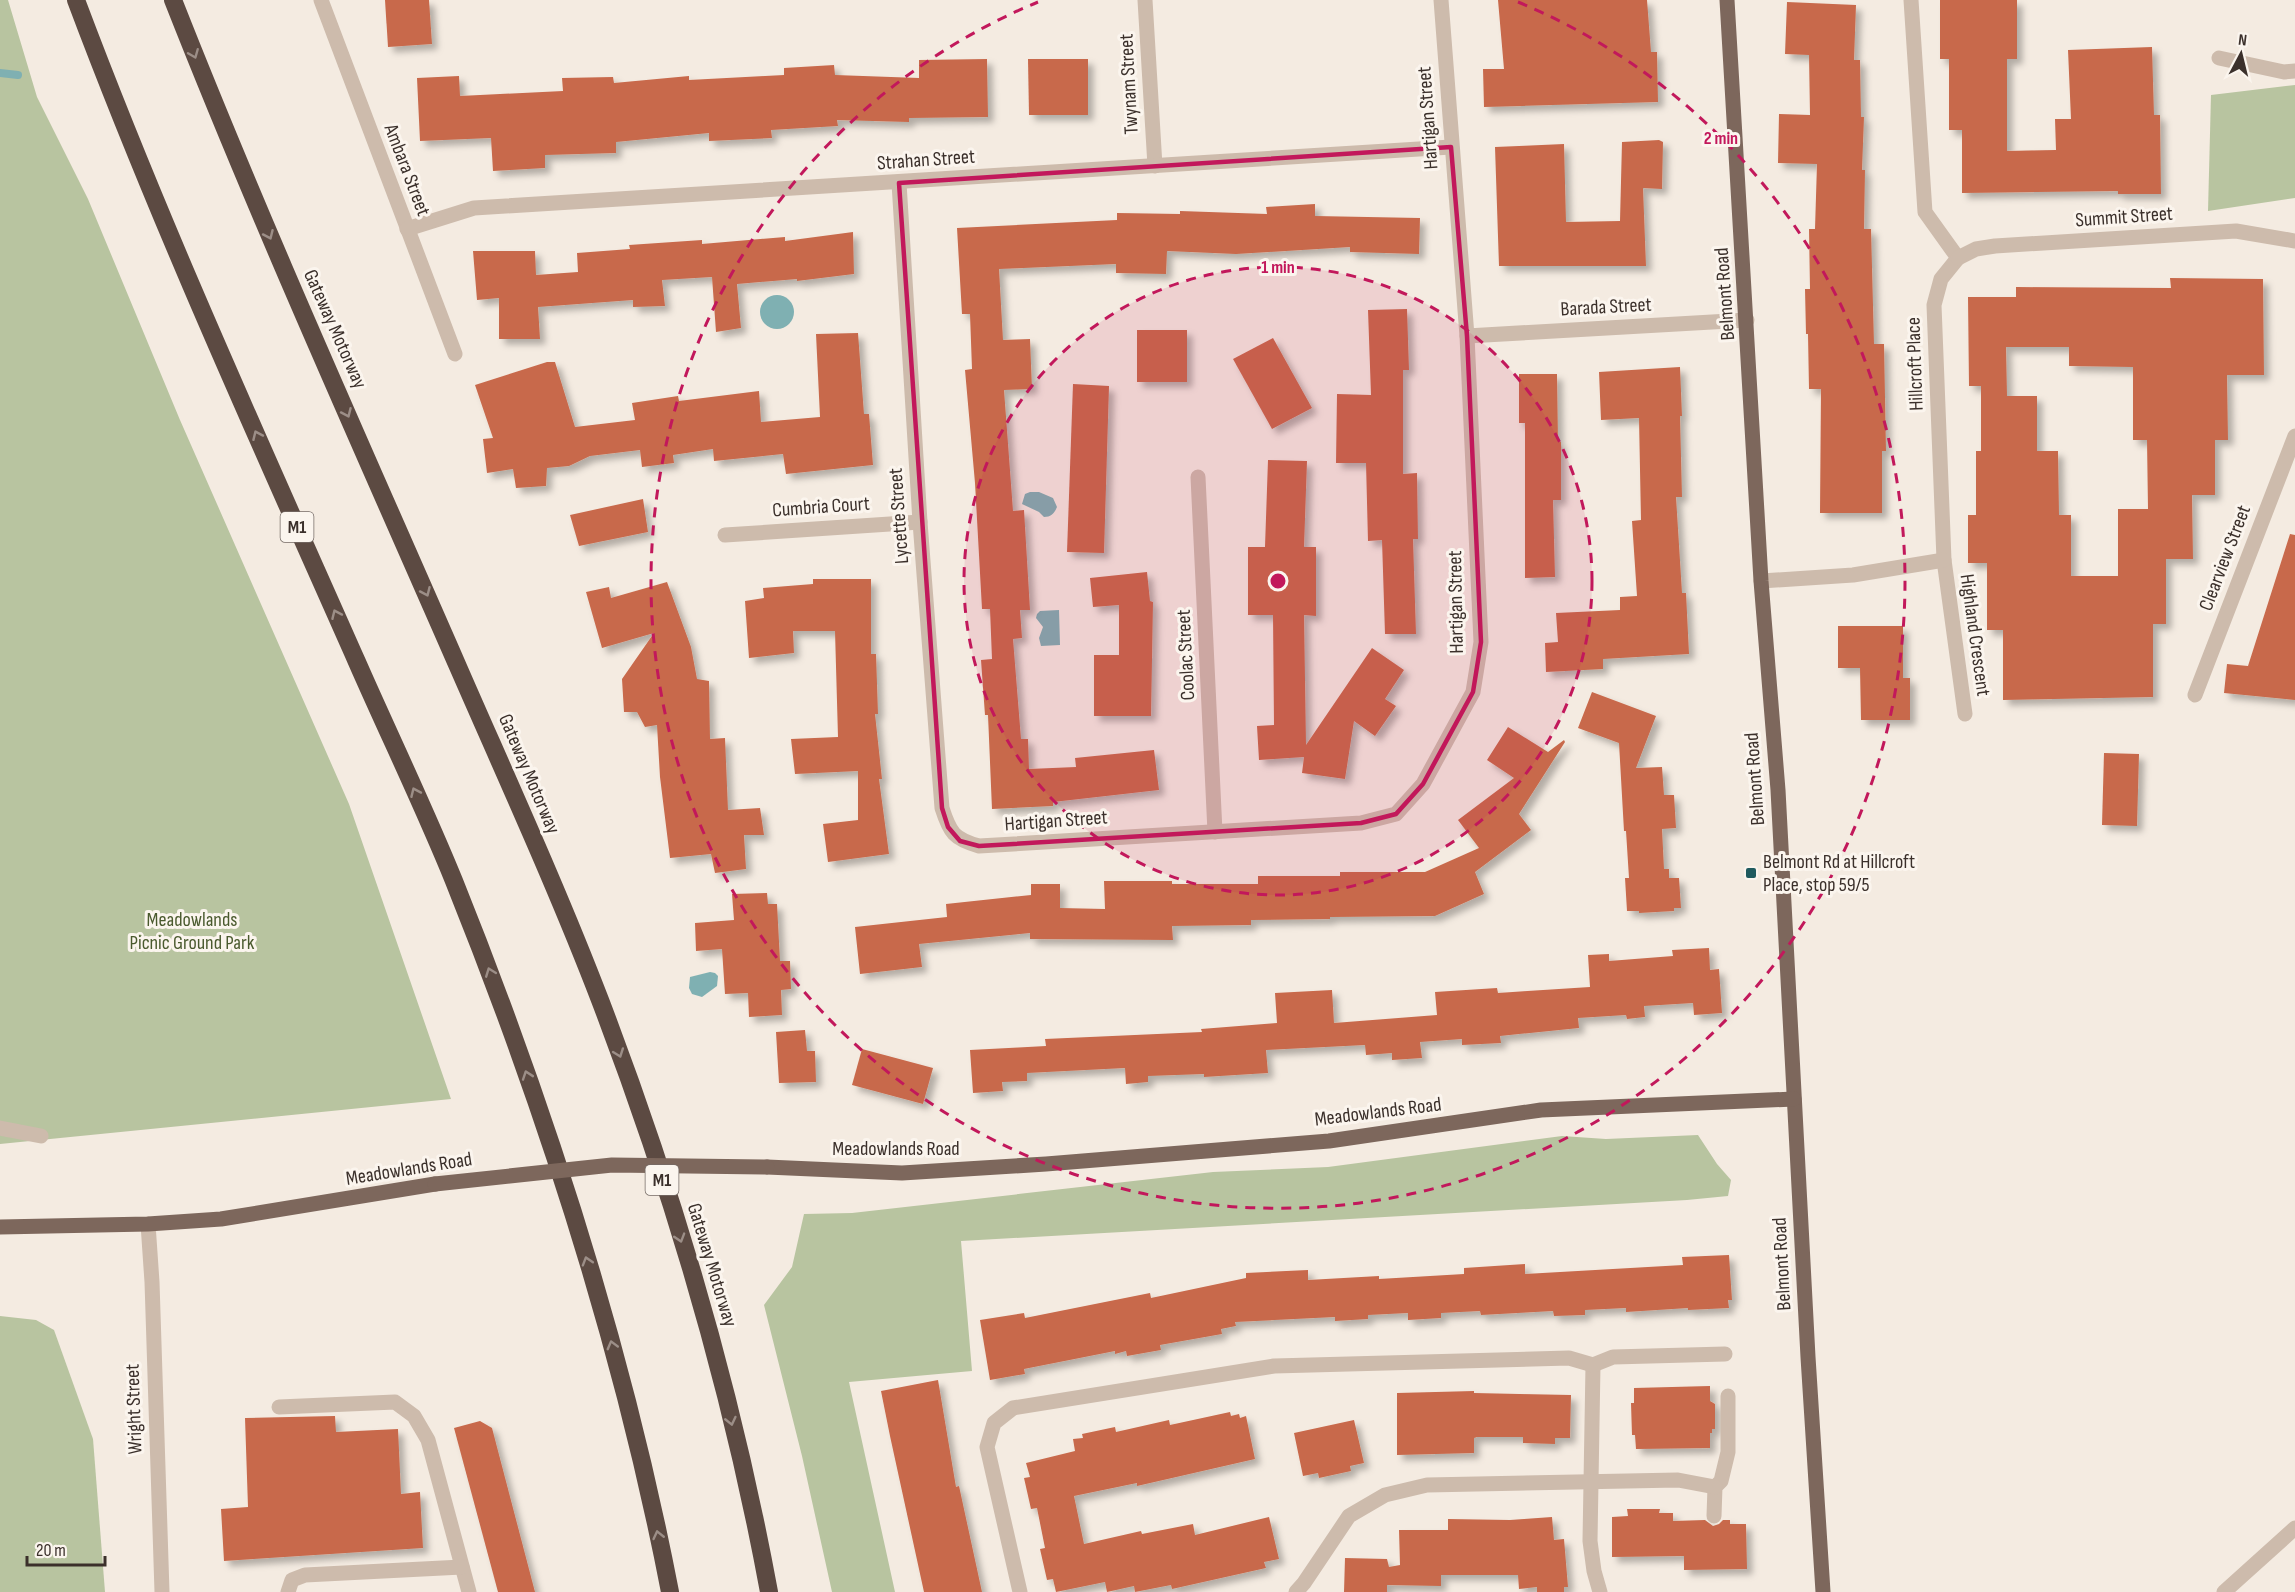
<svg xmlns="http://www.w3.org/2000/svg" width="2295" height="1592" viewBox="0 0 2295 1592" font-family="'Sofia Sans Condensed',sans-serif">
<defs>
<filter id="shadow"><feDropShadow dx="5.5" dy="5.5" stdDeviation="3" flood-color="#0004"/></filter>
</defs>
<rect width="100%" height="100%" fill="#f4ebe1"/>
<g fill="#b8c4a0">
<path d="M 0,0 L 8,0 L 37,97 L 88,199 L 180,420 L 349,804 L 451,1099 L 0,1144 Z"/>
<path d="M 2295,85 L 2295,198 L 2208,211 L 2211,95 Z"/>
<path d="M 1698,1135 L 1717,1164 L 1731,1180 L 1728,1196 L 1687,1200 L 961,1241 L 972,1371 L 849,1382 L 895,1592 L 832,1592 L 802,1456 L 764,1305 L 792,1267 L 804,1214 L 852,1213 L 1213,1172 L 1328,1167 L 1562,1136 L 1606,1139 Z"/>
<path d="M 0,1316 L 36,1320 L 54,1330 L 93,1439 L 105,1592 L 0,1592 Z"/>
</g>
<g fill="#7fb0b2">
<circle cx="777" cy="312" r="17"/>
<path d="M 1030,492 L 1039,492 L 1053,498 L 1057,507 C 1054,514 1051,517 1044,517 L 1039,512 L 1022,504 L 1025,494 Z"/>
<path d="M 1059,610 L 1060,645 L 1041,646 L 1039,638 L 1043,627 L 1036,618 L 1037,614 L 1040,611 Z"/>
<path d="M 710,972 L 715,973 L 718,976 L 717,986 L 702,997 L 692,994 L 689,988 L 690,977 Z"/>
</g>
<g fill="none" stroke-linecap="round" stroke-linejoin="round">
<path stroke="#7fb0b2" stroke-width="8" d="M 0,73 L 18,75"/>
</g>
<g fill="#c8694b" fill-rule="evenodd" filter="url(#shadow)">
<path d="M 385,0 L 429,0 L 432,44 L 388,47 Z"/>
<path d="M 1498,0 L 1647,0 L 1651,52 L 1657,52 L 1658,102 L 1484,107 L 1483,69 L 1504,69 Z"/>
<path d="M 1940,0 L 2017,0 L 2017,59 L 2007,59 L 2007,151 L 2056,150 L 2055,119 L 2071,119 L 2068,50 L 2152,47 L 2154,115 L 2160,115 L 2161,194 L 2118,194 L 2118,191 L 1962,193 L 1962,130 L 1949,130 L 1949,59 L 1940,59 Z"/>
<path d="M 1787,2 L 1856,5 L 1854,60 L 1860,60 L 1861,117 L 1864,117 L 1862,170 L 1865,170 L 1864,229 L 1871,229 L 1874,344 L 1884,344 L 1886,451 L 1882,451 L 1882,513 L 1820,513 L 1821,389 L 1809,389 L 1808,334 L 1806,334 L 1805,289 L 1810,289 L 1809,229 L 1815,229 L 1817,164 L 1778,163 L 1779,114 L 1810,115 L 1809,55 L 1785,54 Z"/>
<path d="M 987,59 L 988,117 L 909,118 L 909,122 L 837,120 L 838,126 L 771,130 L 772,138 L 709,141 L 709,133 L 616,142 L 616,153 L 545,155 L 545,168 L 493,171 L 491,138 L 420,141 L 417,78 L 459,76 L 460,96 L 563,91 L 562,78 L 613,77 L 614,83 L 689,76 L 689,80 L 784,75 L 784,68 L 834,65 L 835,75 L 919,78 L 919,60 Z"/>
<path d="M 1028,59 L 1088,59 L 1088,115 L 1029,115 Z"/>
<path d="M 1659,140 L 1663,142 L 1662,189 L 1643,188 L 1646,266 L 1499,266 L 1495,147 L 1564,144 L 1566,222 L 1620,221 L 1622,142 Z"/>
<path d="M 1315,204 L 1315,216 L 1420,218 L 1419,254 L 1350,252 L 1350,247 L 1236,254 L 1167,251 L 1166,274 L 1116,273 L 1116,264 L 999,269 L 1003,340 L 1030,339 L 1032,389 L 1004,390 L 1013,511 L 1024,510 L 1030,610 L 1020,610 L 1022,638 L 1013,639 L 1021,739 L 1028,739 L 1029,769 L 1076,767 L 1075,758 L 1154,750 L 1159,790 L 1053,802 L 1053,806 L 992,809 L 988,715 L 985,715 L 981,660 L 992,659 L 990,609 L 982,609 L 975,483 L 965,370 L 972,369 L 970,314 L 962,314 L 957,228 L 1117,220 L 1117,213 L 1180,214 L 1180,211 L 1267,214 L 1266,207 Z"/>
<path d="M 853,232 L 854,274 L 797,281 L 797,279 L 737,284 L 741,328 L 716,332 L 712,277 L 662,280 L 665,306 L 633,307 L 633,300 L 538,307 L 540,339 L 499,339 L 499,298 L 477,300 L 473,251 L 535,251 L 536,275 L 578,272 L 577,253 L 630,249 L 629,245 L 702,240 L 702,244 L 785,237 L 785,241 Z"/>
<path d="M 2170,278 L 2263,279 L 2264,375 L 2227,375 L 2228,440 L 2215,440 L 2215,495 L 2192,495 L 2193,559 L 2166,559 L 2166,624 L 2153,624 L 2153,697 L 2003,700 L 2003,630 L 1987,630 L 1987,563 L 1968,563 L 1968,515 L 1976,515 L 1976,451 L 1981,451 L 1981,386 L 1969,386 L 1968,297 L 2016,297 L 2016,287 L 2171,288 ZM 2006,347 L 2069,347 L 2069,366 L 2133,367 L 2133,440 L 2147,440 L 2148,509 L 2118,509 L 2118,576 L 2071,576 L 2071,515 L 2059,515 L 2058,451 L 2037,451 L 2037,396 L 2007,396 Z"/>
<path d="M 1407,309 L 1409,370 L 1403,370 L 1403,474 L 1417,473 L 1418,539 L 1413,539 L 1416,634 L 1385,634 L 1382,540 L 1368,541 L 1366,463 L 1336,463 L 1337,394 L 1371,395 L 1368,310 Z"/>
<rect x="1137" y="330" width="50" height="52"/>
<path d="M 858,333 L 864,414 L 869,414 L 873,465 L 786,474 L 783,454 L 714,461 L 713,449 L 673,455 L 674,463 L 642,467 L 640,450 L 590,456 L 569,466 L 547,468 L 546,486 L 516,488 L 513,469 L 487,473 L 483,439 L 493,438 L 475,385 L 547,362 L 555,362 L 575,427 L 635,420 L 632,403 L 678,396 L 679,401 L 759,391 L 761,422 L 820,417 L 816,334 Z"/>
<path d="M 1273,338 L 1312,408 L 1272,429 L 1233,359 Z"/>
<path d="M 1680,367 L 1682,416 L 1680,416 L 1682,497 L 1676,497 L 1682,593 L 1686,593 L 1689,654 L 1603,659 L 1603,669 L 1546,672 L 1545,643 L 1558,642 L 1556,613 L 1620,610 L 1620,597 L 1637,596 L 1632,521 L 1641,520 L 1639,418 L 1601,420 L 1599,372 Z"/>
<path d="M 1519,374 L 1557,374 L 1558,442 L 1561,442 L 1561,500 L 1553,500 L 1555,577 L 1525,578 L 1525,423 L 1519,423 Z"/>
<path d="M 1073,384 L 1109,386 L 1104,553 L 1067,552 Z"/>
<path d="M 1268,460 L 1307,461 L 1304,547 L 1316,547 L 1316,616 L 1304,615 L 1306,745 L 1372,648 L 1404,670 L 1385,699 L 1396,706 L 1375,736 L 1354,721 L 1345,779 L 1302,773 L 1304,757 L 1259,760 L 1257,726 L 1274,725 L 1273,615 L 1248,615 L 1248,547 L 1265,547 Z"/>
<path d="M 643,499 L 648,532 L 579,546 L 570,515 Z"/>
<path d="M 2290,534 L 2295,535 L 2295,700 L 2224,693 L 2227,664 L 2248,666 Z"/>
<path d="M 1147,572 L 1150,601 L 1153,602 L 1151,716 L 1094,716 L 1094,655 L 1119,655 L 1119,605 L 1093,607 L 1090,578 Z"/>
<path d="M 813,579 L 871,579 L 871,654 L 876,654 L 878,714 L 875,714 L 882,779 L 879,779 L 889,854 L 828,862 L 823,824 L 858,820 L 858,771 L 795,774 L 791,739 L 838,737 L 835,631 L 793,631 L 794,653 L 749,658 L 745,601 L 764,598 L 763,588 L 813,584 Z"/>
<path d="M 667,582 L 691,647 L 697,679 L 709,681 L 710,739 L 725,738 L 728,810 L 760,808 L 764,835 L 744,835 L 746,869 L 715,873 L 711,854 L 670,858 L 660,777 L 657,725 L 645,727 L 637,712 L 624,712 L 622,679 L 654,633 L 602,648 L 586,592 L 609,587 L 611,598 Z"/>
<path d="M 1838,626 L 1903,626 L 1903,678 L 1910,678 L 1910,720 L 1861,720 L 1860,668 L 1838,668 Z"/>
<path d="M 1592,692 L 1656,716 L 1636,768 L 1662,767 L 1664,795 L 1674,795 L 1676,828 L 1662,829 L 1664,869 L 1669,869 L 1669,878 L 1679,878 L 1681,908 L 1674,908 L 1674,911 L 1639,913 L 1639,911 L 1627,911 L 1625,878 L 1629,878 L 1626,831 L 1624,831 L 1619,743 L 1578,728 Z"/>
<path d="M 1508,727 L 1548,752 L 1564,740 L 1565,742 L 1519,814 L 1531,830 L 1475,872 L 1484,894 L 1435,916 L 1330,917 L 1330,919 L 1251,920 L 1251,925 L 1172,926 L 1173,940 L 1030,939 L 1030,933 L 919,944 L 922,967 L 860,974 L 855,927 L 947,917 L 946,904 L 1031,895 L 1031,884 L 1060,884 L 1060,908 L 1105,909 L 1104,881 L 1172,881 L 1172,884 L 1258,884 L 1258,876 L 1340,876 L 1340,872 L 1425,872 L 1479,848 L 1458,820 L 1514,778 L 1487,760 Z"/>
<path d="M 2104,753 L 2139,754 L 2137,826 L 2102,825 Z"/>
<path d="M 767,893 L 768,904 L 777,904 L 780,961 L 790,961 L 791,989 L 781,990 L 782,1015 L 749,1017 L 748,993 L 725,994 L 722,949 L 696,951 L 695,923 L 734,920 L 732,894 Z"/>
<path d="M 1709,948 L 1710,970 L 1719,969 L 1722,1013 L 1694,1015 L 1693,1003 L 1644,1006 L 1645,1017 L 1627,1019 L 1626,1015 L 1578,1018 L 1579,1028 L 1500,1036 L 1501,1043 L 1462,1045 L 1462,1039 L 1420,1042 L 1422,1058 L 1392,1060 L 1392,1053 L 1366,1055 L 1365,1045 L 1266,1050 L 1268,1073 L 1204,1077 L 1204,1074 L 1148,1076 L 1148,1082 L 1126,1084 L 1125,1068 L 1027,1073 L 1027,1081 L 1002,1082 L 1003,1091 L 973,1093 L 970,1050 L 1046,1046 L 1045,1039 L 1202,1032 L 1201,1029 L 1277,1023 L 1275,993 L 1332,990 L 1334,1023 L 1437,1015 L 1435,992 L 1497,988 L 1498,993 L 1590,987 L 1588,955 L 1609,954 L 1609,961 L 1673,956 L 1672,950 Z"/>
<path d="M 805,1030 L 807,1051 L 815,1051 L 816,1082 L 779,1083 L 776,1032 Z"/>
<path d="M 862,1049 L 933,1068 L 923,1104 L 852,1085 Z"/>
<path d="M 1729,1255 L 1732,1300 L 1728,1300 L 1729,1308 L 1688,1310 L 1688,1308 L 1626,1312 L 1626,1308 L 1585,1310 L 1585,1315 L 1554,1316 L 1553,1311 L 1481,1315 L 1480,1311 L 1441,1313 L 1441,1318 L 1408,1320 L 1408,1313 L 1368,1315 L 1368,1319 L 1335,1321 L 1335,1317 L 1235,1322 L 1236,1326 L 1221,1329 L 1222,1334 L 1160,1345 L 1161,1350 L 1127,1356 L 1126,1351 L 1115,1354 L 1115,1351 L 1024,1369 L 1025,1374 L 990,1380 L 980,1320 L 1024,1313 L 1025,1318 L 1150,1293 L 1151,1298 L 1246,1278 L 1246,1273 L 1308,1270 L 1308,1280 L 1379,1276 L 1379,1279 L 1464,1274 L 1464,1268 L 1525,1264 L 1525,1274 L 1683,1265 L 1682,1257 Z"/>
<path d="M 938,1380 L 956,1487 L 959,1486 L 982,1592 L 924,1592 L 890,1436 L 881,1391 Z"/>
<path d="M 1710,1386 L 1710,1401 L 1715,1404 L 1715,1429 L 1712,1429 L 1712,1433 L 1710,1433 L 1710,1448 L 1636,1449 L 1635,1435 L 1632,1435 L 1631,1403 L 1634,1403 L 1634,1388 Z"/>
<path d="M 1474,1391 L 1474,1393 L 1571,1395 L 1570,1438 L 1555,1438 L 1555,1444 L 1523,1443 L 1523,1437 L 1477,1437 L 1474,1438 L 1474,1453 L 1397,1455 L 1397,1393 Z"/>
<path d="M 1230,1412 L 1231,1416 L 1239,1414 L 1240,1418 L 1246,1416 L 1255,1459 L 1137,1486 L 1137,1483 L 1074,1496 L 1084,1544 L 1141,1531 L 1142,1534 L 1193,1524 L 1195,1535 L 1269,1517 L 1279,1559 L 1264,1562 L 1266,1568 L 1172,1589 L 1171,1585 L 1135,1592 L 1134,1586 L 1107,1592 L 1105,1582 L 1056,1592 L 1053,1579 L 1047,1580 L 1040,1549 L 1045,1548 L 1037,1508 L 1031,1509 L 1024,1478 L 1030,1477 L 1026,1463 L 1075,1451 L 1073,1439 L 1083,1438 L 1082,1434 L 1115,1427 L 1116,1432 L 1169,1420 L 1170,1425 Z"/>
<path d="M 335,1416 L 336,1432 L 398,1429 L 401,1494 L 420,1492 L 423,1548 L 224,1561 L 221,1509 L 248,1507 L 245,1418 Z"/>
<path d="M 1354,1420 L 1364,1463 L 1350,1466 L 1351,1471 L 1319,1478 L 1318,1473 L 1303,1476 L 1294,1433 Z"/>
<path d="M 480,1421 L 492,1428 L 535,1592 L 498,1592 L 454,1428 Z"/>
<path d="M 1627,1509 L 1660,1509 L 1659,1513 L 1673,1513 L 1673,1521 L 1705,1520 L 1713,1526 L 1719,1524 L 1723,1520 L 1730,1520 L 1730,1524 L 1746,1524 L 1747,1569 L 1684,1570 L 1684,1556 L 1612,1557 L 1612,1517 L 1628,1516 Z"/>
<path d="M 1552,1517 L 1554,1540 L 1564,1539 L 1568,1587 L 1564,1587 L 1564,1592 L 1537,1592 L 1537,1587 L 1519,1589 L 1518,1575 L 1441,1575 L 1441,1586 L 1387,1585 L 1387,1592 L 1344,1592 L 1345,1558 L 1387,1559 L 1389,1567 L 1400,1565 L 1399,1530 L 1448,1530 L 1448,1519 L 1510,1520 Z"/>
</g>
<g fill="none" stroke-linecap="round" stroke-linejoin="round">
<g stroke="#cdbbac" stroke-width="15">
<path d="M 321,0 L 455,354"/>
<path d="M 1145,0 L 1155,166"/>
<path d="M 1911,0 L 1925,212 L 1958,258 L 1941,279 L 1934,305 L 1944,560 L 1965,714"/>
<path d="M 2219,58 L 2284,72 L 2295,71"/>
<path d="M 899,183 L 920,522 L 942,808 C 950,833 954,839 979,846 L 1361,823 L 1396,814 L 1423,784 L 1473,692 L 1481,642 L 1467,336 L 1441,0"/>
<path d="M 407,229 L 474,208 L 1451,147"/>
<path d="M 1958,258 L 1976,249 L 1995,246 L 2236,231 L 2295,241"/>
<path d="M 1467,336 L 1747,320"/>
<path d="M 1198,477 L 1215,832"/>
<path d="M 725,535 L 920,522"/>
<path d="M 1761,581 L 1853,575 L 1944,560"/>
<path d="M 2195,695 L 2295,436"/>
<path d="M 0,1128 L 41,1136"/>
<path d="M 148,1224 L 152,1282 L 162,1592"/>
<path d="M 1593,1365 L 1590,1541 L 1594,1571 L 1600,1592"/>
<path d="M 279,1407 L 395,1402 L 414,1416 L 428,1440 L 469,1592"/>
<path d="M 1714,1516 L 1715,1487 L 1721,1481 L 1728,1452 L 1728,1396"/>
<path d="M 288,1592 L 292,1580 L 305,1575 L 462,1567"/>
<path d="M 1020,1592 L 987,1447 L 994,1423 L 1013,1408 L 1274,1366 L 1569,1358 L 1593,1365 L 1613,1357 L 1725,1354"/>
<path d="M 1296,1592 L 1304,1583 L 1349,1516 L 1385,1495 L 1427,1485 L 1678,1480 L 1715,1487"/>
<path d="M 2224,1592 L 2295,1528"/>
</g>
<g stroke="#7d675c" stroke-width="15">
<path d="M 1727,0 L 1761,581 L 1778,790 L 1808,1357 L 1823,1592"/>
<path d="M 767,1167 L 902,1173 L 1046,1164 L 1329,1141 L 1541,1110 L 1794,1099"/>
<path d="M 0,1227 L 148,1224 L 221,1219 L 435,1184"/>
</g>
<g stroke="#5c4a42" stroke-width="18">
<path d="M 76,0 C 160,224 260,443 357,662 C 389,735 424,807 454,881 C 546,1110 623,1348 670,1592"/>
<path d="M 173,0 C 262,226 362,447 459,669 C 507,779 557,888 600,1000 C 673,1191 732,1391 769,1592"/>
</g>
<path stroke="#7d675c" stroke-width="15" d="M 435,1184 L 612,1165 L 767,1167"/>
</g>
<defs><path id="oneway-chevron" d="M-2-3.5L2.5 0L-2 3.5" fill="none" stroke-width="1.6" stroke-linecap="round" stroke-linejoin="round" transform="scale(1.5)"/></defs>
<g stroke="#9c8e87">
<use href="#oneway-chevron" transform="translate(194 54) rotate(68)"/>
<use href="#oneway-chevron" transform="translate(269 235) rotate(66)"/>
<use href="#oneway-chevron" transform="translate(347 413) rotate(66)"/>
<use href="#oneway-chevron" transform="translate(257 435) rotate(-114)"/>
<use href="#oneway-chevron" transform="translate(426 592) rotate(66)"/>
<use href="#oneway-chevron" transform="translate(336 614) rotate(-114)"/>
<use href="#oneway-chevron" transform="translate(415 792) rotate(-114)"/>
<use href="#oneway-chevron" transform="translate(490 972) rotate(-111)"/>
<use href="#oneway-chevron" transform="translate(619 1053) rotate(70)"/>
<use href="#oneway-chevron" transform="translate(527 1075) rotate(-109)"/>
<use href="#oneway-chevron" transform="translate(680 1238) rotate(73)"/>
<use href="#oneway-chevron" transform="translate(587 1261) rotate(-107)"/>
<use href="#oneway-chevron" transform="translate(612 1345) rotate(-105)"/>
<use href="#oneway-chevron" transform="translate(731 1421) rotate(77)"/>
<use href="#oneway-chevron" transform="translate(658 1535) rotate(-103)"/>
</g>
<path fill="none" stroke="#c2185b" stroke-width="4.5" stroke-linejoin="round" d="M 1451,147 L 1467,336 L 1481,642 L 1473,692 L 1423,784 L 1396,814 L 1361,823 L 979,846 L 960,841 L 948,827 L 942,808 L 899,183 Z"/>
<circle cx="1278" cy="581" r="314" fill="#c2185b" fill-opacity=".12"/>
<g fill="none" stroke="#c2185b" stroke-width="3" stroke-dasharray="10 8">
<circle cx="1278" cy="581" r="314"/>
<path d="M1518 2A627 627 0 1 1 1038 2"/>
</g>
<rect fill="#1f5a5e" stroke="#fbf5ee" stroke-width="2" x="1745" y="867" width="12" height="12" rx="3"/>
<g text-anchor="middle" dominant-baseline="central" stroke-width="6" stroke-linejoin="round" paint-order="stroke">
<g fill="#fbf5ee" stroke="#756b66" stroke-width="1.5">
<rect x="280.5" y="512" width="33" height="30" rx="4.5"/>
<rect x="645.5" y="1165" width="33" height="30" rx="4.5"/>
</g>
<g font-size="18" font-weight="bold" fill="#3b302b">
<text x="297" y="527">M1</text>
<text x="662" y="1180">M1</text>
</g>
<g font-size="20" fill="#3b302b" stroke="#fbf5ee">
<text transform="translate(1129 84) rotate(-93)">Twynam Street</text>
<text transform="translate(1428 118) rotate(-94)">Hartigan Street</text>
<text transform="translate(926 160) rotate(-4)">Strahan Street</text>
<text transform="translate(407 170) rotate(69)">Ambara Street</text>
<text transform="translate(2124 217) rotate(-4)">Summit Street</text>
<text transform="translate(1725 294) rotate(-94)">Belmont Road</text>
<text transform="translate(1606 307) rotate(-3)">Barada Street</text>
<text transform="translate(335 329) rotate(66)">Gateway Motorway</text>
<text transform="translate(1915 364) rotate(-92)">Hillcroft Place</text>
<text transform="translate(821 507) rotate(-4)">Cumbria Court</text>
<text transform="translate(899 516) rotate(-94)">Lycette Street</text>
<text transform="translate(2225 558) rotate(-69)">Clearview Street</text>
<text transform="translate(1456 602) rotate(-91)">Hartigan Street</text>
<text transform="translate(1975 635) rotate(82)">Highland Crescent</text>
<text transform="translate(1186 655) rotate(-93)">Coolac Street</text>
<text transform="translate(529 774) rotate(67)">Gateway Motorway</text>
<text transform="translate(1755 779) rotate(-94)">Belmont Road</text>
<text transform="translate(1056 821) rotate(-4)">Hartigan Street</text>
<text transform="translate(1378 1112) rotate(-7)">Meadowlands Road</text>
<text x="896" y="1149">Meadowlands Road</text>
<text transform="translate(409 1169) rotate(-9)">Meadowlands Road</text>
<text transform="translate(1782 1264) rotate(-93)">Belmont Road</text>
<text transform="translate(712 1265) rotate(73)">Gateway Motorway</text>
<text transform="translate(134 1409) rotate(-92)">Wright Street</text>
</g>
<g font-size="20" fill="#3b302b" stroke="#fbf5ee" text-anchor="start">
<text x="1763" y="862">Belmont Rd at Hillcroft<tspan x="1763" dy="23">Place, stop 59/5</tspan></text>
</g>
<g font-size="20" fill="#4a5a2e" stroke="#fbf5ee">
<text x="192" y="920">Meadowlands<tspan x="192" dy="23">Picnic Ground Park</tspan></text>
</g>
</g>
<circle cx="1278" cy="581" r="9" fill="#c2185b" stroke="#fbf5ee" stroke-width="3"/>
<g font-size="18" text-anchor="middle" font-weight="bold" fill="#c2185b" stroke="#fbf5ee" stroke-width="6" stroke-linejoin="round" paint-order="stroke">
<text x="1721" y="144">2 min</text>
<text x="1278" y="273">1 min</text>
</g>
<g transform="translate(2241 54) rotate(7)" stroke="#fbf5ee" stroke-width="4.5" paint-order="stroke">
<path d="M0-4.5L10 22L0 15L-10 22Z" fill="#3b302b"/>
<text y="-9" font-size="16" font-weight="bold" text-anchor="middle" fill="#3b302b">N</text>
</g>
<path d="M27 1556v9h78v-9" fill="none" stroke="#3b302b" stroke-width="3"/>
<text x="36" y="1556" font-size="18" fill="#3b302b" stroke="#fbf5ee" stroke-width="4.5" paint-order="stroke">20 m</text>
</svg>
